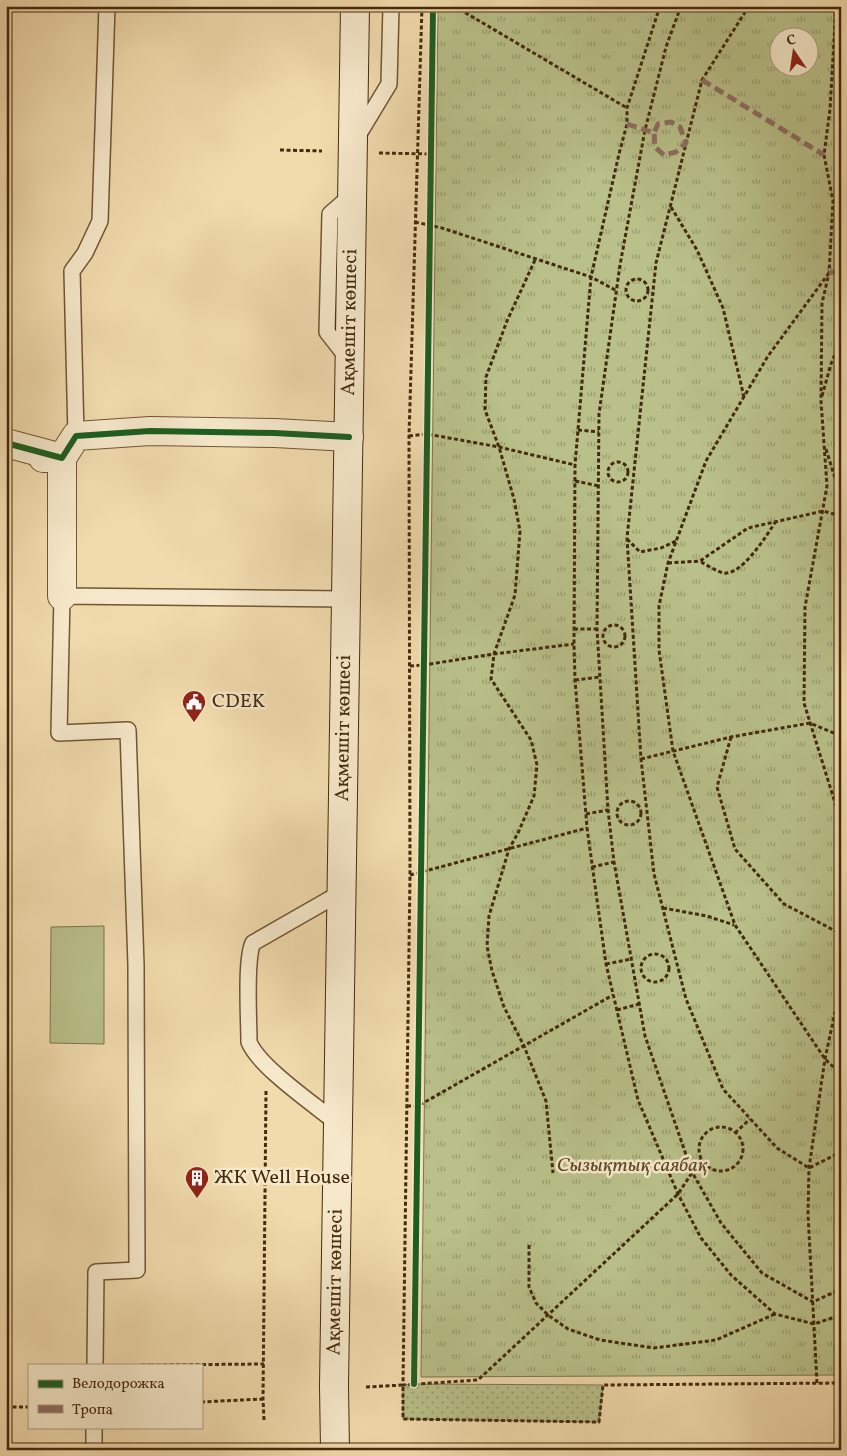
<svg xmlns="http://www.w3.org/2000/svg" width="847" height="1456" viewBox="0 0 847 1456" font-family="Vollkorn,serif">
<defs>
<pattern id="grass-dots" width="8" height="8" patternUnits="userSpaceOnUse" patternTransform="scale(1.25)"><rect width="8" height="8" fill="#b9c08a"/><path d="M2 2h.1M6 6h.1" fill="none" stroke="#989c6f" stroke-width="1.8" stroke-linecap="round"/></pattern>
<pattern id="park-tufts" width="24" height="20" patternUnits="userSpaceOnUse" patternTransform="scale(1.25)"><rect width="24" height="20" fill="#b9c08a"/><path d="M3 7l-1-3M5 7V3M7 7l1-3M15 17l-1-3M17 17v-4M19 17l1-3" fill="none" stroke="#989c6f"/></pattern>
</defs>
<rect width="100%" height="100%" fill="#f1dbad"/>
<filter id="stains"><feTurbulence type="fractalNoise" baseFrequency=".004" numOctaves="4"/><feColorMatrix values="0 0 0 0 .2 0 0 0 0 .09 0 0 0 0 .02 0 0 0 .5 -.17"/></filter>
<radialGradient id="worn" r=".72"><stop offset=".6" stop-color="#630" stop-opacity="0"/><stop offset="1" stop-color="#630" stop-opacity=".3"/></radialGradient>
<path fill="url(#grass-dots)" stroke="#7e754c" d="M 414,1384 L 603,1385 L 599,1422 L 403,1419 L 403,1385 Z"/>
<path fill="url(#park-tufts)" stroke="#7e754c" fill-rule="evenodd" d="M 438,6 L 841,6 L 841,1375 L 421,1377 ZM 780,38 L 810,38 L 810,68 L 780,68 Z"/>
<path fill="#b9c08a" stroke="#7e754c" d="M 104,926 L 104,1044 L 50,1043 L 51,927 Z"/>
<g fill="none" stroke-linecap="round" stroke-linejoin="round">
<g stroke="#6f5635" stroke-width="18">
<g id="service">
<path d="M 357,137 L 389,84 L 391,6"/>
<path d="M 349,360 L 327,332 L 330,214 L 353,194"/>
<path d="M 76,436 L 72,271 L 85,253 L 100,221 L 107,6"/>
<path d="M 338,1124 C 315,1105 259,1067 249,1042 C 249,1021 245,959 253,943 L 342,892"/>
<path d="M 95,1365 L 96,1272 L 137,1270 L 136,965 L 128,730 L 59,733 L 62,596 L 346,599"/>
<path d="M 94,1450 L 94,1427"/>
</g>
</g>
<g stroke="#6f5635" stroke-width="30">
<g id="minor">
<path d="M 6,443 L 62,458 L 76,436 L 150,431 L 275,433 L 349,437"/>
<path d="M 43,458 L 62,458 L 62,596"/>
</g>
</g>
<g stroke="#442a0d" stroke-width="30">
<g id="secondary">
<path id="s1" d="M 335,1450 L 334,1386 L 355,6"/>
</g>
</g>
<g stroke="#442a0d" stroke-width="3" stroke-dasharray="4 2.5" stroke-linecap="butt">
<path d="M 422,6 L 409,436 L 410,875 L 403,1385 L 478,1380 L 678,1194 L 701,1159"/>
<path d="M 454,6 L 627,108"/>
<path d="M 660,6 L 627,108 L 627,124 L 619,154 L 591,277 L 575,465 L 574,644 L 575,680 L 587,828 L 606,964 L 638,1100 L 678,1194 L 701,1238 L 731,1275 L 775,1314 L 814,1324 L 841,1315"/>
<path d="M 681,6 L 666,47 L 645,130 L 620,265 L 599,414 L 597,629 L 608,810 L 614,862 L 645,1036 L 692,1172 L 721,1223 L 762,1273 L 813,1302 L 841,1289"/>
<path d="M 749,6 L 702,80 L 656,263 L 627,538 L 641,759 L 654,874 L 686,999 L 723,1089 L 777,1148 L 809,1168 L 841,1152"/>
<path d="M 836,6 L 830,109 L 824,155 L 833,201 L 829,273 L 822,303 L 821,401 L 827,486 L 805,607 L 804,703 L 841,822"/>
<path d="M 280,150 L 322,151"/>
<path d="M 379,153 L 431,154"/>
<path d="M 671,207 L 697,250 L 723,308 L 744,397"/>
<path d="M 415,222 L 442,228 L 591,277 L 617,291"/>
<path d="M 535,260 L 507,321 L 486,377 L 485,410 L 499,447 L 514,499 L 520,531 L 515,595 L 494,654 L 491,679 L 531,740 L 537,765 L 534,796 L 518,833 L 509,849 L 489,916 L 487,946 L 492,971 L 504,1007 L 524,1046 L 546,1101 L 553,1173"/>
<path d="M 829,273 L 768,356 L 706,461 L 668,563 L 659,606 L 659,650 L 673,751 L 735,925 L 825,1059 L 841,1074"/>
<circle cx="637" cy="290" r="11"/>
<path d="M 822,396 L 831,364 L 841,339"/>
<path d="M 578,430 L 599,432"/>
<path d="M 409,436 L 427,434 L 499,447 L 575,465"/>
<path d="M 826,449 L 835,478 L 841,486"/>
<circle cx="618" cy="472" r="10"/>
<path d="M 575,481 L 599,486"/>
<path d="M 627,539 L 640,552 L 661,548 L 676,541"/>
<path d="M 701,562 C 707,565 716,571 723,573 C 742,576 767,535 776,521"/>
<path d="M 668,563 L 700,561 L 748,528 L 823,511 L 841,516"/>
<circle cx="614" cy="636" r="11"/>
<path d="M 574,629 L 597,629"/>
<path d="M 410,666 L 424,665 L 494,654 L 574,644"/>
<path d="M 575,680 L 600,677"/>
<path d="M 731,737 L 717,787 L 735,849 L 784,904 L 841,934"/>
<path d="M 641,759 L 731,737 L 810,723 L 841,736"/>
<circle cx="629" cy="813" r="12"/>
<path d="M 586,814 L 608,810"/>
<path d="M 592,867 L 614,862"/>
<path d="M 410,875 L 587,828"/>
<path d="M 663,908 L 707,916 L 734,925"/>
<circle cx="655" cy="968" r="14"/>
<path d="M 606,964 L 631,959"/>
<path d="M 617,1010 L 639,1004"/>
<path d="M 407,1106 L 418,1106 L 613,995"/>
<circle cx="721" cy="1149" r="22"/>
<path d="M 735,1133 L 750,1119"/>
<path d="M 529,1245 L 529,1287 L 536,1303 L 548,1315 L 568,1329 L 600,1340 L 654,1348 L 716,1340 L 775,1314"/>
<path d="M 141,1365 L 150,1365"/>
<path d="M 150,1365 L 264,1364"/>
<path d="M 817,1383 L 808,1214 L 809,1168 L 825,1059 L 841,984"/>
<path d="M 366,1387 L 403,1385 L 403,1419 L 599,1422 L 603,1385 L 841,1383"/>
<path d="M 201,1402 L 263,1399"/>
<path d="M 6,1407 L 29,1407"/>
<path d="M 264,1420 L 263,1399 L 266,1091"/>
</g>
<use href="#service" stroke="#f6e8ca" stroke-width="15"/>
<use href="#minor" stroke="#f6e8ca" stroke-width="28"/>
<use href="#secondary" stroke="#f6e8ca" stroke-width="28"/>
<g stroke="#8d6e63" stroke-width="5" stroke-dasharray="10 5" stroke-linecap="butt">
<path d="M 702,80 L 824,155"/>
<path d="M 627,124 L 654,133 L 658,124 L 671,122 L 680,127 L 686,143 L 676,152 L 664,155 L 655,147 L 654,133"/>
<path d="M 829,273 L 841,270"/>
</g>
<g stroke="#f6e8ca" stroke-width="9">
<g id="cycleway">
<path d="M 6,443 L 62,458 L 76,436 L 150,431 L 275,433 L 349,437"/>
<path d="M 414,1384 L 433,6"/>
</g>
</g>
<use href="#cycleway" stroke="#1b5e20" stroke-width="6"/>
</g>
<defs>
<g id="civic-pin" transform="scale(1.25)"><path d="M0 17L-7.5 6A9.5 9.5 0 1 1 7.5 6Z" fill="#8f2418" stroke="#f6e8ca"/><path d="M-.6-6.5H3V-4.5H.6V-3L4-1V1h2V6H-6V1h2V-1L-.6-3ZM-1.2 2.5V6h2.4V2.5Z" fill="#fff"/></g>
<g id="building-pin" transform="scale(1.25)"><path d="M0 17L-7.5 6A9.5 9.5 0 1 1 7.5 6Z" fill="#8f2418" stroke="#f6e8ca"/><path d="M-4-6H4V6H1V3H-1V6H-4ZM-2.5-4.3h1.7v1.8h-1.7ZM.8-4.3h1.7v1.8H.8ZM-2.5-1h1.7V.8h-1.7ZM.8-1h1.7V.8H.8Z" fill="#fff"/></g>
</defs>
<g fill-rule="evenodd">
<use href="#civic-pin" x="194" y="702"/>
<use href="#building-pin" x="197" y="1178"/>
</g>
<g text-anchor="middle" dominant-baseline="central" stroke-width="5" stroke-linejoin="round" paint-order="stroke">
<g font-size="20" fill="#442a0d" stroke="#f6e8ca">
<text stroke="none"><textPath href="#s1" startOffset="1128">Ақмешіт көшесі</textPath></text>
<text stroke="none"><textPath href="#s1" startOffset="722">Ақмешіт көшесі</textPath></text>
<text stroke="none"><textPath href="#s1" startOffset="168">Ақмешіт көшесі</textPath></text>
</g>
<g font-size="20" fill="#442a0d" stroke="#f6e8ca" text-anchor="start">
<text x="212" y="702">CDEK</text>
<text x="214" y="1178">ЖК Well House</text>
</g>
<g font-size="20" font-style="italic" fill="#5b4826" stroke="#f6e8ca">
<text x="632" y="1166">Сызықтық саябақ</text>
</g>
</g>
<rect width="847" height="1456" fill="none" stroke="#f1dbad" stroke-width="25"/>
<rect x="8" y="8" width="832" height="1441" fill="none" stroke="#442a0d" stroke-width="2.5"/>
<rect x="12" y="12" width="822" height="1431" fill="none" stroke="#442a0d"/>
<rect x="28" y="1364" width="175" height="65" fill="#f6e8ca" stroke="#af9c7e"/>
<rect x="38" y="1380" width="25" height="8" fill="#1b5e20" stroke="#af9c7e"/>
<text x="72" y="1388" font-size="15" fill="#442a0d">Велодорожка</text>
<rect x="38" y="1405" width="25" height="8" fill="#8d6e63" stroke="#af9c7e"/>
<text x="72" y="1414" font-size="15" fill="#442a0d">Тропа</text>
<g transform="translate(794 52) rotate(347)"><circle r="24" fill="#f6e8ca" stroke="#af9c7e"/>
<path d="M0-4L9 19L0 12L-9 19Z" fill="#8f2418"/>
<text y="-8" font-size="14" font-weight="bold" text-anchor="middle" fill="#442a0d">С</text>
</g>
<rect width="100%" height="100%" filter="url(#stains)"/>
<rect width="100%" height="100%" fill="url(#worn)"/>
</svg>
